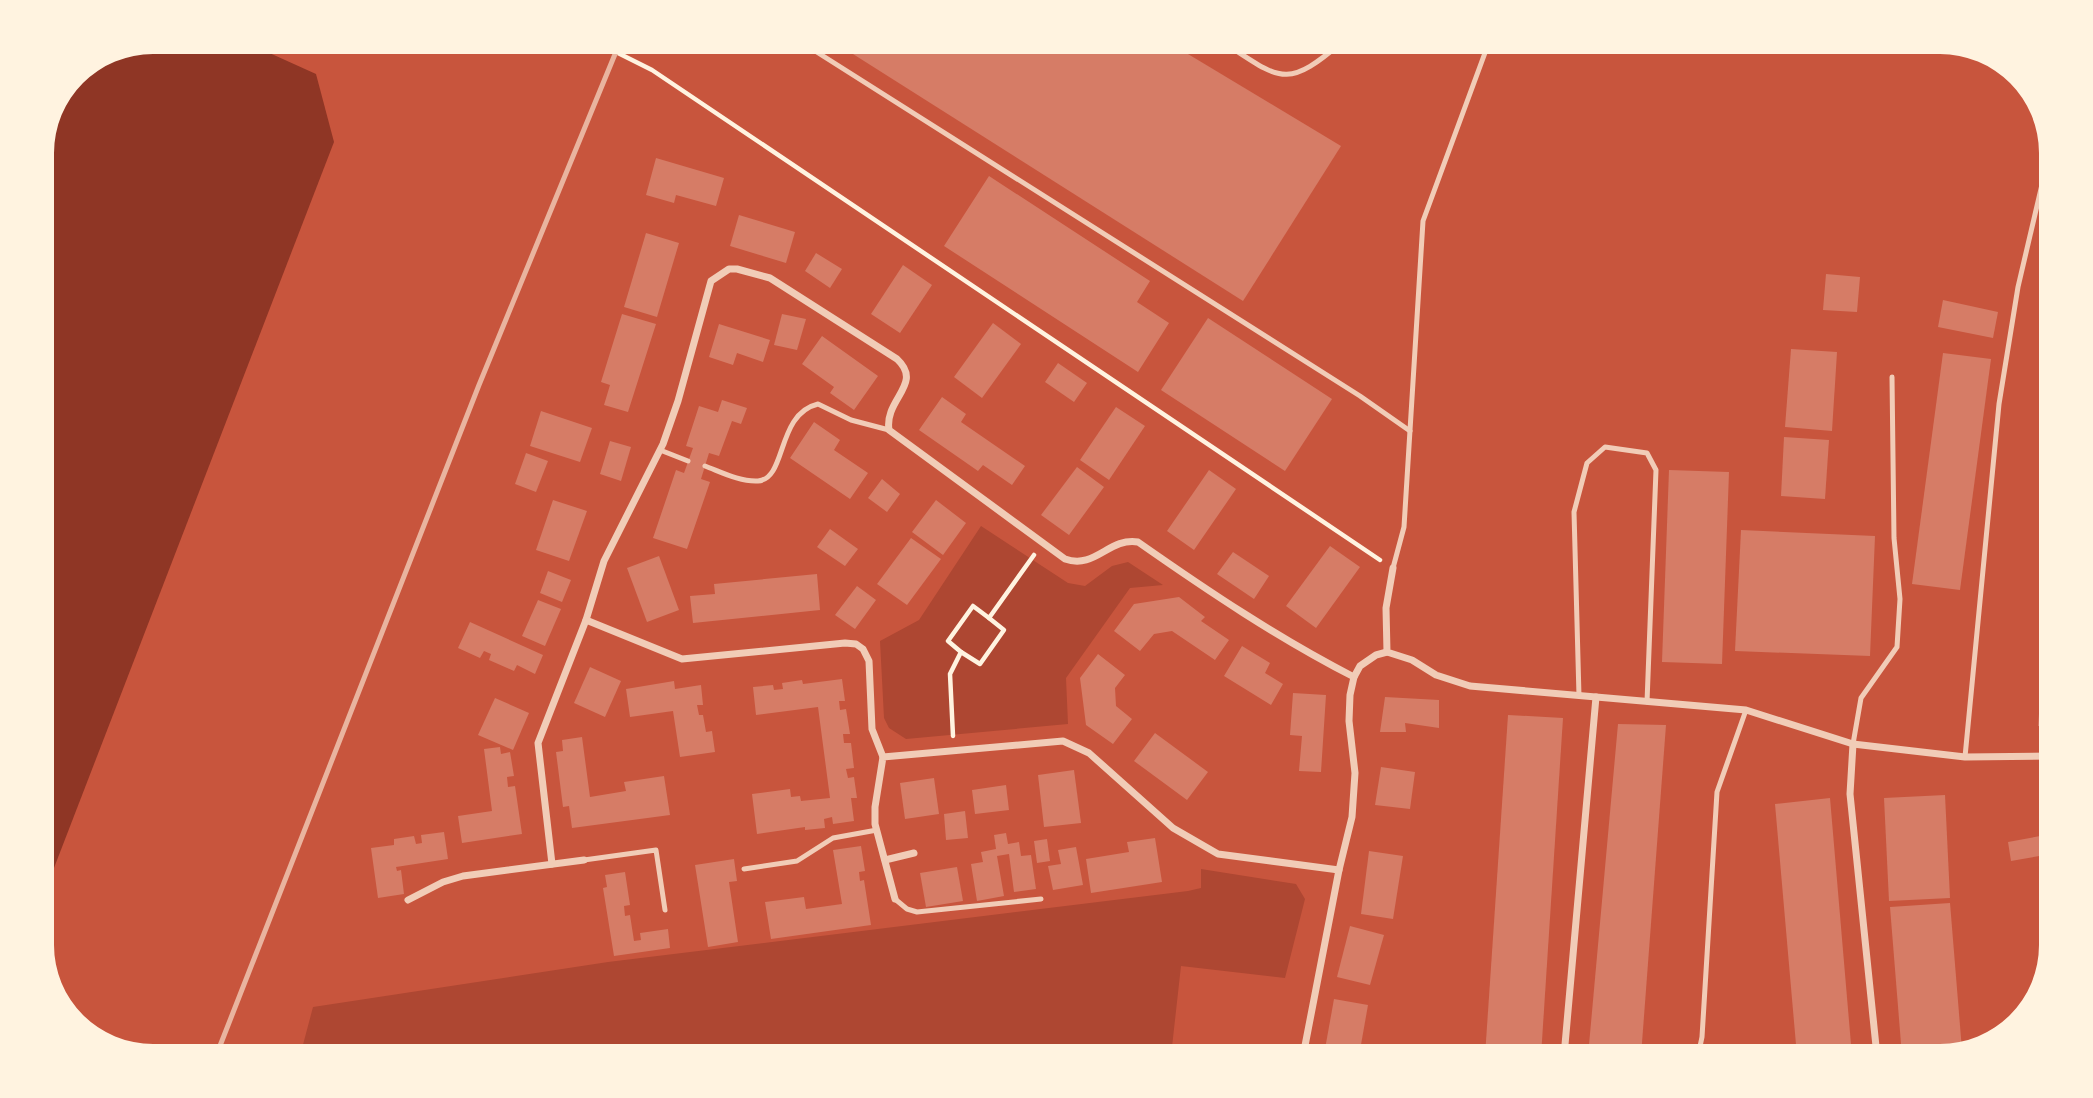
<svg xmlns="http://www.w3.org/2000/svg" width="2093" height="1098" viewBox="0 0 2093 1098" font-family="'Source Serif 4',serif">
<rect width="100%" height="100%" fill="#c8553d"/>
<g fill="#ae4732">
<path d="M 981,526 L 1068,583 L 1085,586 L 1112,566 L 1128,562 L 1163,585 L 1130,588 L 1066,678 L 1068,724 L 906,739 L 889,728 L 884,718 L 880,641 L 919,620 Z"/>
<path d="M 1201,869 L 1296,884 L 1305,899 L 1285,978 L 1181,966 L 1171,1056 L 300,1056 L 313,1007 L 608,962 L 1188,891 L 1201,888 Z"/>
</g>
<path fill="#8f3625" d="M 153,42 L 245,42 L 316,74 L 334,142 L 42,899 L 42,146 L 75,74 Z"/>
<g fill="#d67c66">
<path d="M 834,42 L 1168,42 L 1341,146 L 1243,301 Z"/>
<path d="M 656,158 L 724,178 L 716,206 L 676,195 L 674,203 L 646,195 Z"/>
<path d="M 989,176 L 1150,281 L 1137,302 L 1169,323 L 1138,372 L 944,246 Z"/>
<path d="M 739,215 L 795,232 L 786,263 L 730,246 Z"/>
<path d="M 646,233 L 679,243 L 657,317 L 624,307 Z"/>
<path d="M 816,253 L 842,269 L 830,288 L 805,271 Z"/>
<path d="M 903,265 L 932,285 L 900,333 L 871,314 Z"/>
<path d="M 1826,274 L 1860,277 L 1857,312 L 1823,310 Z"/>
<path d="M 1943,300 L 1998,312 L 1993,338 L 1938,327 Z"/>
<path d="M 622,314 L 656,324 L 628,412 L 604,405 L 610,385 L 601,382 Z"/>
<path d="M 782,314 L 806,319 L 797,350 L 774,345 Z"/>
<path d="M 1208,318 L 1332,399 L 1285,471 L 1161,390 Z"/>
<path d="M 993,323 L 1021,344 L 982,398 L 954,377 Z"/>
<path d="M 719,324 L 770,340 L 763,362 L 737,353 L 733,365 L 709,357 Z"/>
<path d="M 822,336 L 878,376 L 854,410 L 830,393 L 834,387 L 802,364 Z"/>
<path d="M 1791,349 L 1837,352 L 1832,431 L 1785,427 Z"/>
<path d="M 1943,353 L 1991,359 L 1960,590 L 1912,584 Z"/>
<path d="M 1058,363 L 1087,383 L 1074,402 L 1045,382 Z"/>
<path d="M 942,397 L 966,414 L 961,422 L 1025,466 L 1012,485 L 983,465 L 978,471 L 919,430 Z"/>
<path d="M 722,400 L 747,408 L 741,424 L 732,421 L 719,456 L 709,453 L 701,479 L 710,482 L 687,549 L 653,538 L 676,470 L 684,473 L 693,448 L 686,446 L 699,406 L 718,412 Z"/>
<path d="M 1116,407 L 1145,426 L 1109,480 L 1080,460 Z"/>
<path d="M 541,411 L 592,428 L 580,462 L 530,446 Z"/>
<path d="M 814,422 L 840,440 L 834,450 L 868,473 L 850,499 L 790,458 Z"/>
<path d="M 1784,437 L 1829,440 L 1825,499 L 1781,496 Z"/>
<path d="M 610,441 L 631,447 L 621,481 L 600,474 Z"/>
<path d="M 526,453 L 548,461 L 536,492 L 515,484 Z"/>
<path d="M 1077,467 L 1104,487 L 1069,535 L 1041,515 Z"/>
<path d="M 1209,470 L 1236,489 L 1194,550 L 1167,531 Z"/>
<path d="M 1669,470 L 1729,472 L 1722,664 L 1662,662 Z"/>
<path d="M 882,479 L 900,494 L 887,512 L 868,498 Z"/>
<path d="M 553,500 L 587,511 L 569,561 L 536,550 Z"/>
<path d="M 936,500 L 966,523 L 943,555 L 912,532 Z"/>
<path d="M 830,529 L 858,549 L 845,566 L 817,547 Z"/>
<path d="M 1741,530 L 1875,536 L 1870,656 L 1735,651 Z"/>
<path d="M 911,538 L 941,559 L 907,605 L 877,584 Z"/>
<path d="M 1330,546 L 1360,567 L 1316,628 L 1286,606 Z"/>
<path d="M 1233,552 L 1269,576 L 1254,599 L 1217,574 Z"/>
<path d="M 659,556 L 679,610 L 647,622 L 627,568 Z"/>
<path d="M 548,571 L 571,580 L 562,602 L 540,593 Z"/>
<path d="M 817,574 L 820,610 L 693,623 L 690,596 L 715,594 L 714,584 Z"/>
<path d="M 857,586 L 876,600 L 855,629 L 835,615 Z"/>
<path d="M 2049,596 L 2051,726 L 2038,726 L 2047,615 Z"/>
<path d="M 1179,597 L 1205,617 L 1201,621 L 1229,640 L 1215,660 L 1172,631 L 1154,634 L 1140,651 L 1114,631 L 1134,604 Z"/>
<path d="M 538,600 L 561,609 L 545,646 L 522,636 Z"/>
<path d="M 470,622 L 543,655 L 535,674 L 517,665 L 514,671 L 489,660 L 491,654 L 484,651 L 480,658 L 458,648 Z"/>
<path d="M 1242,646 L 1270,663 L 1265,673 L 1283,684 L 1271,705 L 1224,676 Z"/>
<path d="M 1098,654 L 1125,675 L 1115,688 L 1116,706 L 1132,719 L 1113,744 L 1086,725 L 1080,678 Z"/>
<path d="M 590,667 L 621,681 L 605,717 L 574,703 Z"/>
<path d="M 842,679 L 845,701 L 839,701 L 840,710 L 846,709 L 850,734 L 843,734 L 844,743 L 851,743 L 854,768 L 846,769 L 848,778 L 854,777 L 857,798 L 851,798 L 854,821 L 833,824 L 832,817 L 824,819 L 825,828 L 805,830 L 805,827 L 757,834 L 752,794 L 790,789 L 791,797 L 800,796 L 801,801 L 830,798 L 818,707 L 756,715 L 753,687 L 773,685 L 774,690 L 783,689 L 782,683 L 802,680 L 803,684 Z"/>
<path d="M 674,681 L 675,689 L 701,685 L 703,705 L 697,705 L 699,715 L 703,715 L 706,732 L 712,731 L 715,752 L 680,757 L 673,711 L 630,717 L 626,689 Z"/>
<path d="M 1293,693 L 1326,695 L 1321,772 L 1299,771 L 1302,736 L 1290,735 Z"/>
<path d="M 1385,697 L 1439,700 L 1439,728 L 1405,723 L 1406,732 L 1380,732 Z"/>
<path d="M 495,698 L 529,713 L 513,750 L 478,735 Z"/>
<path d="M 1508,715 L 1563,718 L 1541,1056 L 1485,1056 Z"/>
<path d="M 1618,724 L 1666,725 L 1641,1056 L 1588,1056 Z"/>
<path d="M 1155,733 L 1208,772 L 1187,800 L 1134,761 Z"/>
<path d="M 582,737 L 590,797 L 626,791 L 624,782 L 664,776 L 670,815 L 572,828 L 569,806 L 563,807 L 556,752 L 563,751 L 562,740 Z"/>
<path d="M 500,747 L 501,754 L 510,752 L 514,776 L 507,777 L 508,787 L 515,786 L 522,834 L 462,843 L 458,816 L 492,811 L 484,749 Z"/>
<path d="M 1381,767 L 1415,772 L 1410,809 L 1375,805 Z"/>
<path d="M 1074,770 L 1081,823 L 1044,827 L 1038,775 Z"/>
<path d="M 934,778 L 939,814 L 905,819 L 900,783 Z"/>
<path d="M 1006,785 L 1009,810 L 975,814 L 972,790 Z"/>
<path d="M 1945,795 L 1950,898 L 1889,901 L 1884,798 Z"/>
<path d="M 1830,798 L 1852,1056 L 1797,1056 L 1775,804 Z"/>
<path d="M 965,811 L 968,838 L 946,840 L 944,814 Z"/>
<path d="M 444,832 L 448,859 L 396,867 L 397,871 L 401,870 L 404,894 L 378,898 L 371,848 L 394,845 L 394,839 L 414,836 L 416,844 L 422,843 L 421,835 Z"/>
<path d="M 1006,833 L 1008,844 L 1019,842 L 1021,856 L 1031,855 L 1036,889 L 1014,892 L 1009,854 L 997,856 L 1004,896 L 977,901 L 971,864 L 983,862 L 981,852 L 996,849 L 994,835 Z"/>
<path d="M 2051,834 L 2051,854 L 2011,861 L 2008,842 Z"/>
<path d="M 1155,838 L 1162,882 L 1091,893 L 1086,859 L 1129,852 L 1127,842 Z"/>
<path d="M 1047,839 L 1050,861 L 1037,863 L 1034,841 Z"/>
<path d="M 861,846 L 865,871 L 859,872 L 860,881 L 864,880 L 871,925 L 771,939 L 765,902 L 804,897 L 806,909 L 842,904 L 833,850 Z"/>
<path d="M 1076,847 L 1083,885 L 1053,890 L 1048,866 L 1061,864 L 1058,850 Z"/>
<path d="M 1369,851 L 1403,856 L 1393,919 L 1361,914 Z"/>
<path d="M 734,859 L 737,881 L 729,882 L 738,942 L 708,947 L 695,865 Z"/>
<path d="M 957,867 L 963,901 L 926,907 L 920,873 Z"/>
<path d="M 625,872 L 630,905 L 624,906 L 625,916 L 630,915 L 634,941 L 641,940 L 640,933 L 668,929 L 670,948 L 614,956 L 603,888 L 607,887 L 605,875 Z"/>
<path d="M 1950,903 L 1962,1050 L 1940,1056 L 1902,1056 L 1890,907 Z"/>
<path d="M 1350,926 L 1384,935 L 1370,985 L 1337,977 Z"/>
<path d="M 1334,999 L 1368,1005 L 1359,1056 L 1325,1049 Z"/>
</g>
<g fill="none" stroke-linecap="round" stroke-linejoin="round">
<g stroke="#fff3e0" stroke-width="4.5">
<path d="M 583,42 L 616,52 L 652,70 L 1380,560"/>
<path d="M 961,652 L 980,664 L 1004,630 L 989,618"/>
<path d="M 953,736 L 950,674 L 961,652 L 948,641 L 973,606 L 989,618 L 1034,555"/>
</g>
<g stroke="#f1ccb7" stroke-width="5">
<path d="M 801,42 L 1360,396 L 1410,431"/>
<path d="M 1223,42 C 1281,80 1286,90 1342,42"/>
<path d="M 660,450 L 688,461"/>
<path d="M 705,466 C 721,472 740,482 758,481 C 787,479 776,414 818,404 L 851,420 L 889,430"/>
<path d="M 1393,568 L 1404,527 L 1423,221 L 1489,42"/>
<path d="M 1579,696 L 1574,512 L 1587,463 L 1605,447 L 1647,453 L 1656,470 L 1647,702"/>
<path d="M 1853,744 L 1861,698 L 1897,647 L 1900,599 L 1894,538 L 1892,377"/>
<path d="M 1965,757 L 1999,404 L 2018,287 L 2051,146"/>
<path d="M 584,860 L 656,850 L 665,910"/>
<path d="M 744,869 L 797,861 L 833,838 L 877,830"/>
<path d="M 895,899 L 907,909 L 917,912 L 1041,899"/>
<path d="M 1698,1056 L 1702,1037 L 1717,792 L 1746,710"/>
</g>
<g stroke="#f1ccb7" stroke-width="7">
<path d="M 1393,568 L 1386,608 L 1387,652 L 1412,660 L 1436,675 L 1470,686 L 1746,710 L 1853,744 L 1965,757 L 2051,756"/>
<path d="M 586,620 L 604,561 L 663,444 L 678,401 L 711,281 L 729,269 L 737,269 L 770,278 L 897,359 C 924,384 884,399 889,430 L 1065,559 C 1095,570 1109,537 1138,542 C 1208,591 1278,638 1354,677"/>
<path d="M 1853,744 L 1850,794 L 1877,1056"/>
<path d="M 885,860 L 914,853"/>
<path d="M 552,864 L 538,743 L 586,620 L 682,659 L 845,643 L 856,644 L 863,649 L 869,661 L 872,729 L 883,757"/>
<path d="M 895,899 L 875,824 L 875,807 L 883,757 L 1063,741 L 1089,753 L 1173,828 L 1218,854 L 1339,870"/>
<path d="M 408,900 L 443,882 L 463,876 L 584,860"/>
<path d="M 1303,1056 L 1339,870 L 1352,817 L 1355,773 L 1349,721 L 1350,695 L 1354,677 L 1360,666 L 1376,655 L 1387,652"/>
<path d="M 1564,1056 L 1596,697"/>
</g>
<path stroke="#e9b49f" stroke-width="5" d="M 216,1056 L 479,385 L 620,42"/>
</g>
<path d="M0 0H2093V1098H0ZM153 54H1940A99 99 0 0 1 2039 153V945A99 99 0 0 1 1940 1044H153A99 99 0 0 1 54 945V153A99 99 0 0 1 153 54Z" fill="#fff3e0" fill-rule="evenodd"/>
</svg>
